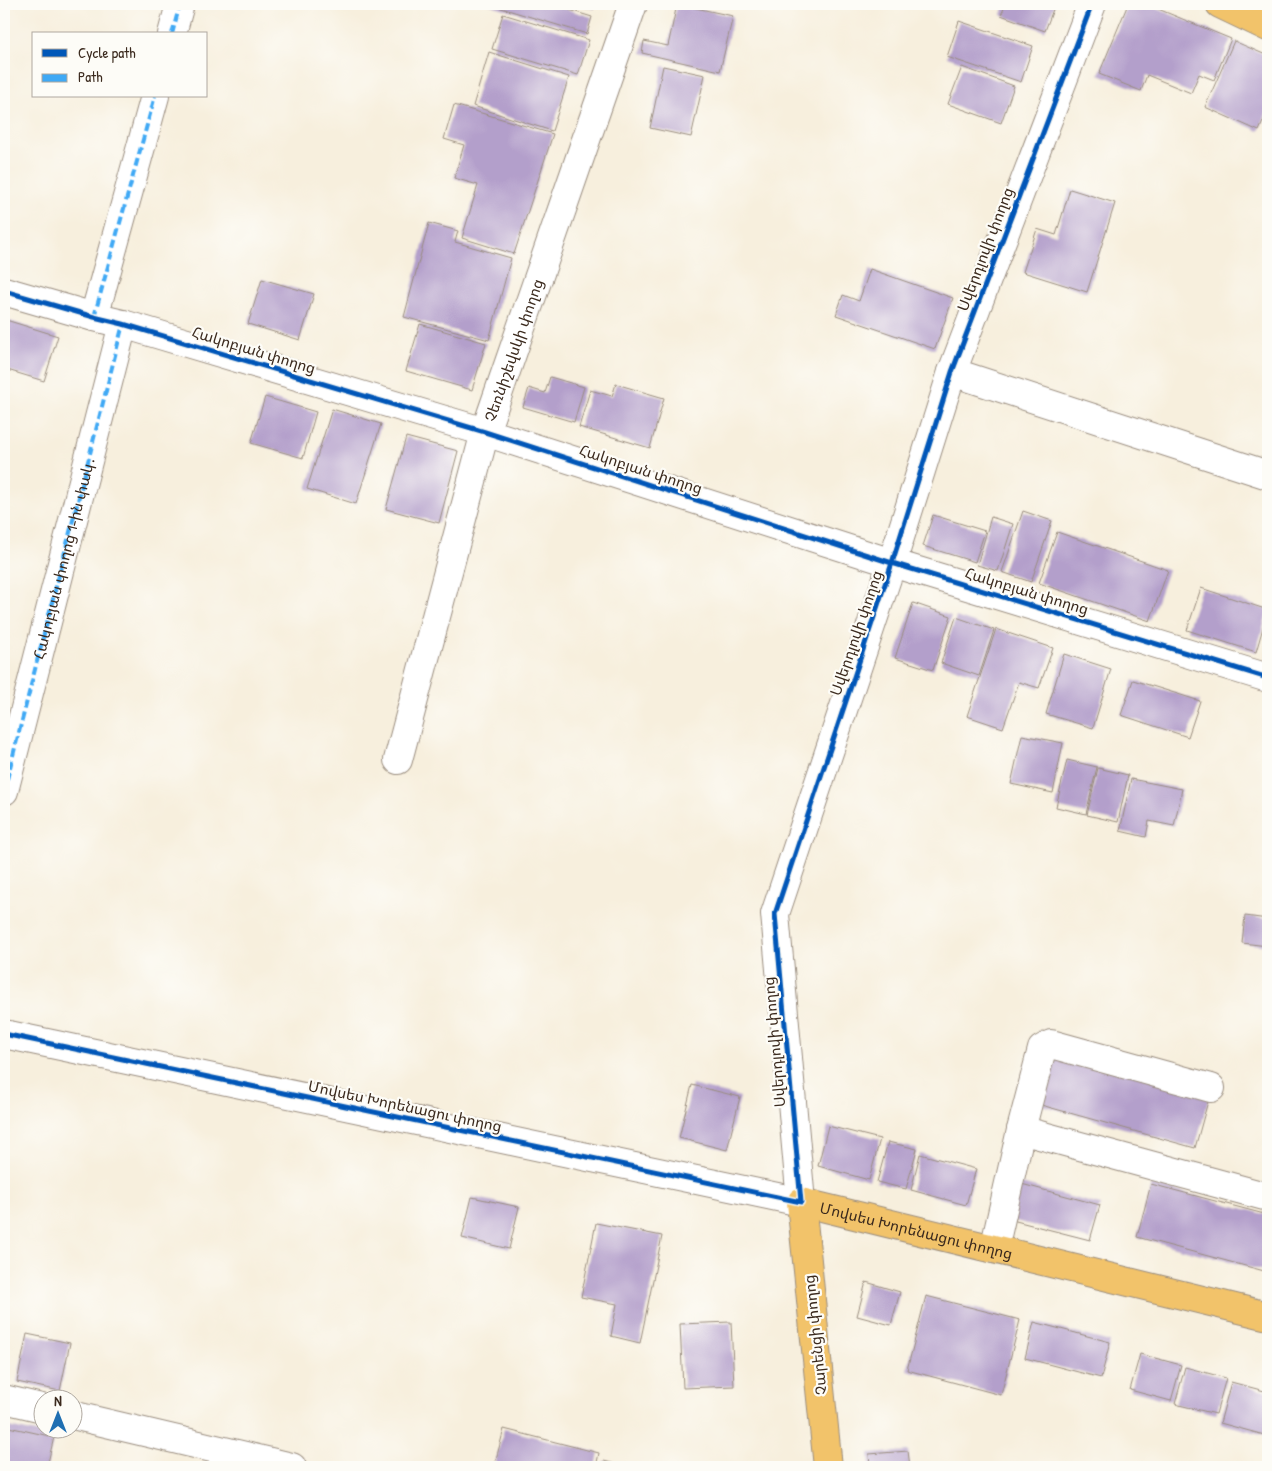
<svg xmlns="http://www.w3.org/2000/svg" width="1272" height="1471" viewBox="0 0 1272 1471" font-family="'Patrick Hand','Noto Sans Armenian',sans-serif">
<rect width="100%" height="100%" fill="#fdfcf7"/>
<filter id="ink" filterUnits="userSpaceOnUse"><feTurbulence type="fractalNoise" baseFrequency=".02" numOctaves="2"/><feDisplacementMap in="SourceGraphic" scale="10" xChannelSelector="R" yChannelSelector="G"/><feConvolveMatrix kernelMatrix="1 2 1 2 8 2 1 2 1" color-interpolation-filters="sRGB"/></filter>
<filter id="wash" filterUnits="userSpaceOnUse"><feTurbulence type="fractalNoise" baseFrequency=".0096" numOctaves="4" result="noise"/><feDisplacementMap in="SourceGraphic" scale="20" xChannelSelector="R" yChannelSelector="G"/><feGaussianBlur stdDeviation="1.12" result="paint"/><feColorMatrix in="noise" values="0 0 0 0 0 0 0 0 0 0 0 0 0 0 0 0 0 1.4 0 .05"/><feComposite in="paint" operator="in"/></filter>
<g filter="url(#wash)">
<rect width="100%" height="100%" fill="#f7efdd"/>
<g id="blocks">
<g fill="#b39fcb">
<path d="M 488,4 L 550,4 L 592,17 L 587,34 Z"/>
<path d="M 578,4 L 595,4 L 594,9 Z"/>
<path d="M 677,4 L 733,16 L 720,71 L 642,53 L 644,41 L 668,46 Z"/>
<path d="M 1006,4 L 1055,4 L 1045,31 L 1001,15 Z"/>
<path d="M 1128,4 L 1146,4 L 1231,39 L 1214,80 L 1199,74 L 1191,93 L 1147,75 L 1141,91 L 1099,74 Z"/>
<path d="M 503,14 L 589,40 L 578,75 L 492,49 Z"/>
<path d="M 959,21 L 1033,46 L 1021,82 L 947,57 Z"/>
<path d="M 1234,41 L 1268,56 L 1268,110 L 1259,131 L 1205,107 Z"/>
<path d="M 489,52 L 569,77 L 552,131 L 473,106 Z"/>
<path d="M 663,66 L 705,75 L 691,137 L 650,128 Z"/>
<path d="M 962,67 L 1014,86 L 1001,123 L 948,104 Z"/>
<path d="M 454,105 L 553,134 L 514,254 L 462,238 L 478,185 L 454,178 L 464,145 L 444,139 Z"/>
<path d="M 1070,189 L 1115,203 L 1087,292 L 1023,272 L 1037,229 L 1056,235 Z"/>
<path d="M 429,223 L 458,231 L 455,242 L 511,258 L 489,340 L 404,317 Z"/>
<path d="M 870,269 L 953,298 L 935,349 L 836,315 L 843,295 L 859,301 Z"/>
<path d="M 262,279 L 314,294 L 300,340 L 248,324 Z"/>
<path d="M 6,320 L 58,336 L 44,381 L 4,369 Z"/>
<path d="M 420,324 L 486,343 L 472,390 L 406,371 Z"/>
<path d="M 550,377 L 584,387 L 574,422 L 523,407 L 529,388 L 545,393 Z"/>
<path d="M 616,384 L 664,398 L 650,448 L 579,427 L 590,390 L 612,396 Z"/>
<path d="M 265,397 L 316,412 L 303,458 L 251,443 Z"/>
<path d="M 332,409 L 381,424 L 356,504 L 307,489 Z"/>
<path d="M 406,437 L 458,451 L 439,523 L 386,509 Z"/>
<path d="M 1023,511 L 1052,521 L 1031,582 L 1002,572 Z"/>
<path d="M 933,515 L 985,531 L 975,562 L 923,546 Z"/>
<path d="M 991,517 L 1013,524 L 998,571 L 977,565 Z"/>
<path d="M 1057,532 L 1168,570 L 1150,621 L 1039,583 Z"/>
<path d="M 1201,588 L 1268,610 L 1256,652 L 1187,630 Z"/>
<path d="M 913,603 L 951,616 L 933,670 L 895,658 Z"/>
<path d="M 956,617 L 994,630 L 979,676 L 941,663 Z"/>
<path d="M 996,629 L 1053,648 L 1039,688 L 1019,682 L 1003,728 L 967,716 Z"/>
<path d="M 1064,654 L 1111,669 L 1093,728 L 1046,714 Z"/>
<path d="M 1133,680 L 1200,701 L 1188,737 L 1121,715 Z"/>
<path d="M 1022,735 L 1063,743 L 1053,793 L 1011,784 Z"/>
<path d="M 1067,760 L 1097,767 L 1086,814 L 1056,807 Z"/>
<path d="M 1098,768 L 1128,775 L 1118,822 L 1087,815 Z"/>
<path d="M 1131,779 L 1182,789 L 1174,826 L 1149,821 L 1146,837 L 1120,831 Z"/>
<path d="M 1245,916 L 1268,919 L 1268,946 L 1242,943 Z"/>
<path d="M 1056,1051 L 1210,1094 L 1195,1148 L 1041,1105 Z"/>
<path d="M 692,1085 L 740,1097 L 727,1150 L 679,1138 Z"/>
<path d="M 828,1126 L 880,1139 L 869,1180 L 818,1166 Z"/>
<path d="M 888,1142 L 917,1149 L 906,1189 L 877,1182 Z"/>
<path d="M 920,1154 L 976,1169 L 966,1205 L 911,1190 Z"/>
<path d="M 1014,1182 L 1100,1205 L 1090,1240 L 1004,1218 Z"/>
<path d="M 1151,1184 L 1268,1215 L 1268,1272 L 1137,1237 Z"/>
<path d="M 472,1197 L 519,1207 L 509,1249 L 462,1238 Z"/>
<path d="M 596,1223 L 662,1236 L 640,1343 L 611,1336 L 617,1304 L 581,1297 Z"/>
<path d="M 866,1282 L 900,1292 L 891,1325 L 857,1316 Z"/>
<path d="M 926,1296 L 1020,1320 L 1001,1395 L 907,1370 Z"/>
<path d="M 731,1322 L 734,1386 L 683,1388 L 680,1324 Z"/>
<path d="M 1034,1322 L 1110,1342 L 1101,1378 L 1025,1358 Z"/>
<path d="M 27,1334 L 70,1343 L 60,1391 L 17,1382 Z"/>
<path d="M 1140,1354 L 1181,1365 L 1171,1401 L 1130,1390 Z"/>
<path d="M 1185,1367 L 1226,1378 L 1216,1414 L 1175,1404 Z"/>
<path d="M 1231,1382 L 1268,1392 L 1268,1436 L 1220,1423 Z"/>
<path d="M 4,1426 L 54,1437 L 47,1467 L 4,1467 Z"/>
<path d="M 504,1429 L 599,1453 L 596,1467 L 494,1467 Z"/>
<path d="M 908,1451 L 910,1467 L 870,1467 L 869,1454 Z"/>
<path d="M 604,1461 L 627,1467 L 602,1467 Z"/>
</g>
</g>
</g>
<g filter="url(#ink)">
<use href="#blocks" fill-opacity="0" stroke="#998c7e" stroke-width="1"/>
<g fill="none" stroke-linecap="round" stroke-linejoin="round">
<g stroke="#998c7e" stroke-width="30">
<g id="minor">
<path d="M 172,34 L 180,4"/>
<path d="M 4,291 L 94,317 L 123,324 L 485,432 L 892,563 L 1268,678"/>
<path d="M 94,317 L 155,96"/>
<path d="M 952,372 L 1268,475"/>
<path id="s1" d="M 398,760 L 485,432 L 633,4"/>
<path d="M 4,791 L 123,324"/>
<path d="M 4,1034 L 801,1202 L 775,914 L 892,563 L 952,372 L 1092,4"/>
<path d="M 1021,1130 L 1042,1049 L 1051,1044 L 1211,1088"/>
<path d="M 994,1249 L 1021,1130 L 1268,1197"/>
<path d="M 4,1399 L 42,1408"/>
<path d="M 72,1415 L 292,1467"/>
</g>
</g>
<g stroke="#998c7e" stroke-width="30">
<g id="major">
<path d="M 1220,4 L 1268,27"/>
<path id="s2" d="M 828,1467 L 801,1202 L 1268,1316"/>
</g>
</g>
<use href="#minor" stroke="#fff" stroke-width="28"/>
<use href="#major" stroke="#f2c36a" stroke-width="28"/>
<g stroke="#3fa9f5" stroke-width="4" stroke-dasharray="8 4" stroke-linecap="butt">
<path d="M 172,34 L 180,4"/>
<path d="M 94,317 L 155,96"/>
<path id="s3" d="M 4,791 L 123,324"/>
</g>
<g stroke="#fdfcf7" stroke-width="8">
<g id="cycleway">
<path d="M 4,291 L 94,317 L 123,324 L 485,432 L 892,563 L 1268,678"/>
<path d="M 4,1034 L 801,1202 L 775,914 L 892,563 L 952,372 L 1092,4"/>
</g>
</g>
<use href="#cycleway" stroke="#0057b8" stroke-width="5"/>
</g>
</g>
<g text-anchor="middle" dominant-baseline="central" stroke-width="4.5" stroke-linejoin="round" paint-order="stroke">
<g font-size="15" fill="#3b2a1e" stroke="#fdfcf7">
<text transform="translate(985 249) rotate(-69)">Սվերդլովի փողոց</text>
<text transform="translate(254 350) rotate(17)">Հակոբյան փողոց</text>
<text stroke="none"><textPath href="#s1" startOffset="426">Չեռնիշեվսկի փողոց</textPath></text>
<text transform="translate(641 469) rotate(18)">Հակոբյան փողոց</text>
<text stroke="none"><textPath href="#s3" startOffset="241">Հակոբյան փողոց 1-ին փակ․</textPath></text>
<text transform="translate(1027 591) rotate(17)">Հակոբյան փողոց</text>
<text transform="translate(856 633) rotate(-71)">Սվերդլովի փողոց</text>
<text transform="translate(774 1042) rotate(-95)">Սվերդլովի փողոց</text>
<text transform="translate(405 1106) rotate(12)">Մովսես Խորենացու փողոց</text>
<text stroke="none"><textPath href="#s2" startOffset="385">Մովսես Խորենացու փողոց</textPath></text>
<text transform="translate(815 1335) rotate(-96)">Չարենցի փողոց</text>
</g>
</g>
<rect width="1272" height="1471" fill="none" stroke="#fdfcf7" stroke-width="20"/>
<rect x="32" y="32" width="175" height="65" fill="#fdfcf7" stroke="#afa8a0"/>
<rect x="42" y="49" width="25" height="8" fill="#0057b8" stroke="#afa8a0"/>
<text x="78" y="58" font-size="15" fill="#3b2a1e">Cycle path</text>
<rect x="42" y="74" width="25" height="8" fill="#3fa9f5" stroke="#afa8a0"/>
<text x="78" y="82" font-size="15" fill="#3b2a1e">Path</text>
<g transform="translate(58 1414)"><circle r="24" fill="#fdfcf7" stroke="#afa8a0"/>
<path d="M0-4L9 19L0 12L-9 19Z" fill="#1f6fb2"/>
<text y="-8" font-size="14" font-weight="bold" text-anchor="middle" fill="#3b2a1e">N</text>
</g>
</svg>
